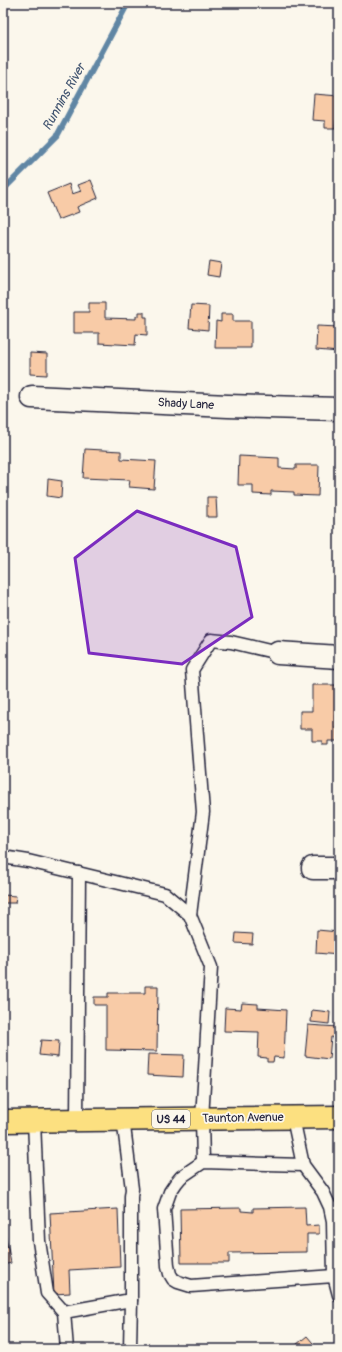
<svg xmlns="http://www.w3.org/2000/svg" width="342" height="1352" viewBox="0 0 342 1352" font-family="Pangolin,sans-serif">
<rect width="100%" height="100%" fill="#fbf7ec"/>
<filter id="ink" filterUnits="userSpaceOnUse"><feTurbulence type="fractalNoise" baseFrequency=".025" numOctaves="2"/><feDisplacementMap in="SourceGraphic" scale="8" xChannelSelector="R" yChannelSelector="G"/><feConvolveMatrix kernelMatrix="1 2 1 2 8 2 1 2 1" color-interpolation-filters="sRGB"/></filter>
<g filter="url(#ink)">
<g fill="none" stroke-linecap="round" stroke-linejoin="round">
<path stroke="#6086a4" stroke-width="6" d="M 3,190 L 57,136 L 128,3"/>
</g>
<g fill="#f8cba7" stroke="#22223b">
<path d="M 314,94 L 339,96 L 339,120 L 336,120 L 335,128 L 325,128 L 325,121 L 312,120 Z"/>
<path d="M 91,180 L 98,198 L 77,207 L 79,212 L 58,220 L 47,193 L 69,184 L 72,194 L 81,191 L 78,185 Z"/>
<path d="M 209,261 L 221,263 L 219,277 L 207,275 Z"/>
<path d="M 89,303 L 105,303 L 105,318 L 136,319 L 136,316 L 139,316 L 139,312 L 144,312 L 144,317 L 147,317 L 147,335 L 136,334 L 135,345 L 99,343 L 99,333 L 74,333 L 74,312 L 89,312 Z"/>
<path d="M 191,305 L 209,306 L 208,330 L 189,328 Z"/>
<path d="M 221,314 L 233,314 L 233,321 L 251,321 L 251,348 L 215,348 L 216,321 L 221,322 Z"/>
<path d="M 317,326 L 339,327 L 339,352 L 316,350 Z"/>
<path d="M 30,353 L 47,354 L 47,375 L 30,374 Z"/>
<path d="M 85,449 L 121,451 L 121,459 L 156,461 L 154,489 L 129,487 L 130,480 L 83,478 Z"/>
<path d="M 239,456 L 279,458 L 279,468 L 296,469 L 296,465 L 319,465 L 318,496 L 294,495 L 294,492 L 271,491 L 271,495 L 253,494 L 253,485 L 238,485 Z"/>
<path d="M 48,479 L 62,481 L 61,498 L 47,496 Z"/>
<path d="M 207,497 L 216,497 L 217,517 L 207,517 Z"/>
<path d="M 312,685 L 336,685 L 336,698 L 339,698 L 339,715 L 336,715 L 337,741 L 328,741 L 328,745 L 322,745 L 322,741 L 312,741 L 312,729 L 300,729 L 300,711 L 312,711 Z"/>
<path d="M 3,895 L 16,896 L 15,903 L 5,903 L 4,909 L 3,909 Z"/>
<path d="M 317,930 L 339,932 L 339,955 L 316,953 Z"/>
<path d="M 236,933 L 253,934 L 252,944 L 235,943 Z"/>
<path d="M 145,986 L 158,986 L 157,1051 L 106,1050 L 106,1005 L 94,1005 L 94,997 L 108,997 L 108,993 L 145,993 Z"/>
<path d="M 242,1003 L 258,1004 L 258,1008 L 286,1010 L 284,1058 L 274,1057 L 273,1062 L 267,1062 L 267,1058 L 258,1057 L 259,1032 L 224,1031 L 225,1008 L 241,1009 Z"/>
<path d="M 312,1010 L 330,1012 L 329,1024 L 311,1022 Z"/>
<path d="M 308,1025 L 338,1027 L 337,1038 L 331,1037 L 329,1059 L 305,1056 Z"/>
<path d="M 41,1040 L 59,1041 L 58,1057 L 39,1055 Z"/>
<path d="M 148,1054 L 184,1055 L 183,1077 L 147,1075 Z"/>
<path d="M 305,1207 L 306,1226 L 319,1225 L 319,1234 L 307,1234 L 307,1252 L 229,1253 L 229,1263 L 181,1263 L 180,1209 L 241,1208 L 241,1211 L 253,1212 L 253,1208 Z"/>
<path d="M 118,1209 L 120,1267 L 69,1270 L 70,1293 L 54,1294 L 50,1213 Z"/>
<path d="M 5,1234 L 11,1263 L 3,1265 L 3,1235 Z"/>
<path d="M 307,1336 L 318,1349 L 291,1349 Z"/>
</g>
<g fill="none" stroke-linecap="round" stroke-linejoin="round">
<g stroke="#22223b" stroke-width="15">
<g id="service">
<path d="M 3,857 L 28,861 L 165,894 L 190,915 L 211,967 L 202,1119 L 203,1162"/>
<path d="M 190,915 L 203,812 L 192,670 L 211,640 L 231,642 L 278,653"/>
<path d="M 293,1118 L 303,1165 L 323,1192 L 330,1207 L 333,1221 L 334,1276 L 339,1295"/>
<path d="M 77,1120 L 79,873"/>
<path d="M 34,1121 L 39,1241 L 47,1293 L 64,1312 L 131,1300 L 131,1196 L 132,1189 L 123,1119"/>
<path d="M 303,1165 L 203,1162 L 181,1177 L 176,1183 L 170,1192 L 164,1209 L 168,1266 L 170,1274 L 173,1279 L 178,1282 L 191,1286 L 334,1276"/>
<path d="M 64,1312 L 67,1349"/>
<path d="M 130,1349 L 131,1300"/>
</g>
</g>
<g stroke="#22223b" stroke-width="25">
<g id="minor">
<path d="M 32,397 L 228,406 L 339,409"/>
<path d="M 278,653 L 339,657"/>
<path d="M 313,868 L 339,868"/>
</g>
</g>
<g stroke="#22223b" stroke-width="25">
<path id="trunk" d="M 3,1121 L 339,1117"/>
</g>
<use href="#service" stroke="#fbf7ec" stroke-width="12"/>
<use href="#minor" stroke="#fbf7ec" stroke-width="22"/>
<use href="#trunk" stroke="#fce080" stroke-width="22"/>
</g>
</g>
<path fill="#7b2cbf" fill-opacity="0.2" stroke="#7b2cbf" stroke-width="3" stroke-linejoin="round" d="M 137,511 L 236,547 L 252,617 L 182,664 L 89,653 L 75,558 Z"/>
<g text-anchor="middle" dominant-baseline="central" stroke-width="3.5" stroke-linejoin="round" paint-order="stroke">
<rect fill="#fbf7ec" stroke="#636270" stroke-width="1" x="152" y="1110" width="38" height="18" rx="3"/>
<g font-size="11" font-weight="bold" fill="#22223b">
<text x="171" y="1119">US 44</text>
</g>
<g font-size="12" fill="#22223b" stroke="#fbf7ec">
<text transform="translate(186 404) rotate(3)">Shady Lane</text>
<text transform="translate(243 1118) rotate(-1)">Taunton Avenue</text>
</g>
<g font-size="13" font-style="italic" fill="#415470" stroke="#fbf7ec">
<text transform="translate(64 97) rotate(-61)">Runnins River</text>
</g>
</g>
<rect width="342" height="1352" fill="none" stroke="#fbf7ec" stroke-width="16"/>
<rect x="8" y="8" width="326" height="1336" fill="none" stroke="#22223b" stroke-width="1.5" filter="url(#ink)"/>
</svg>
